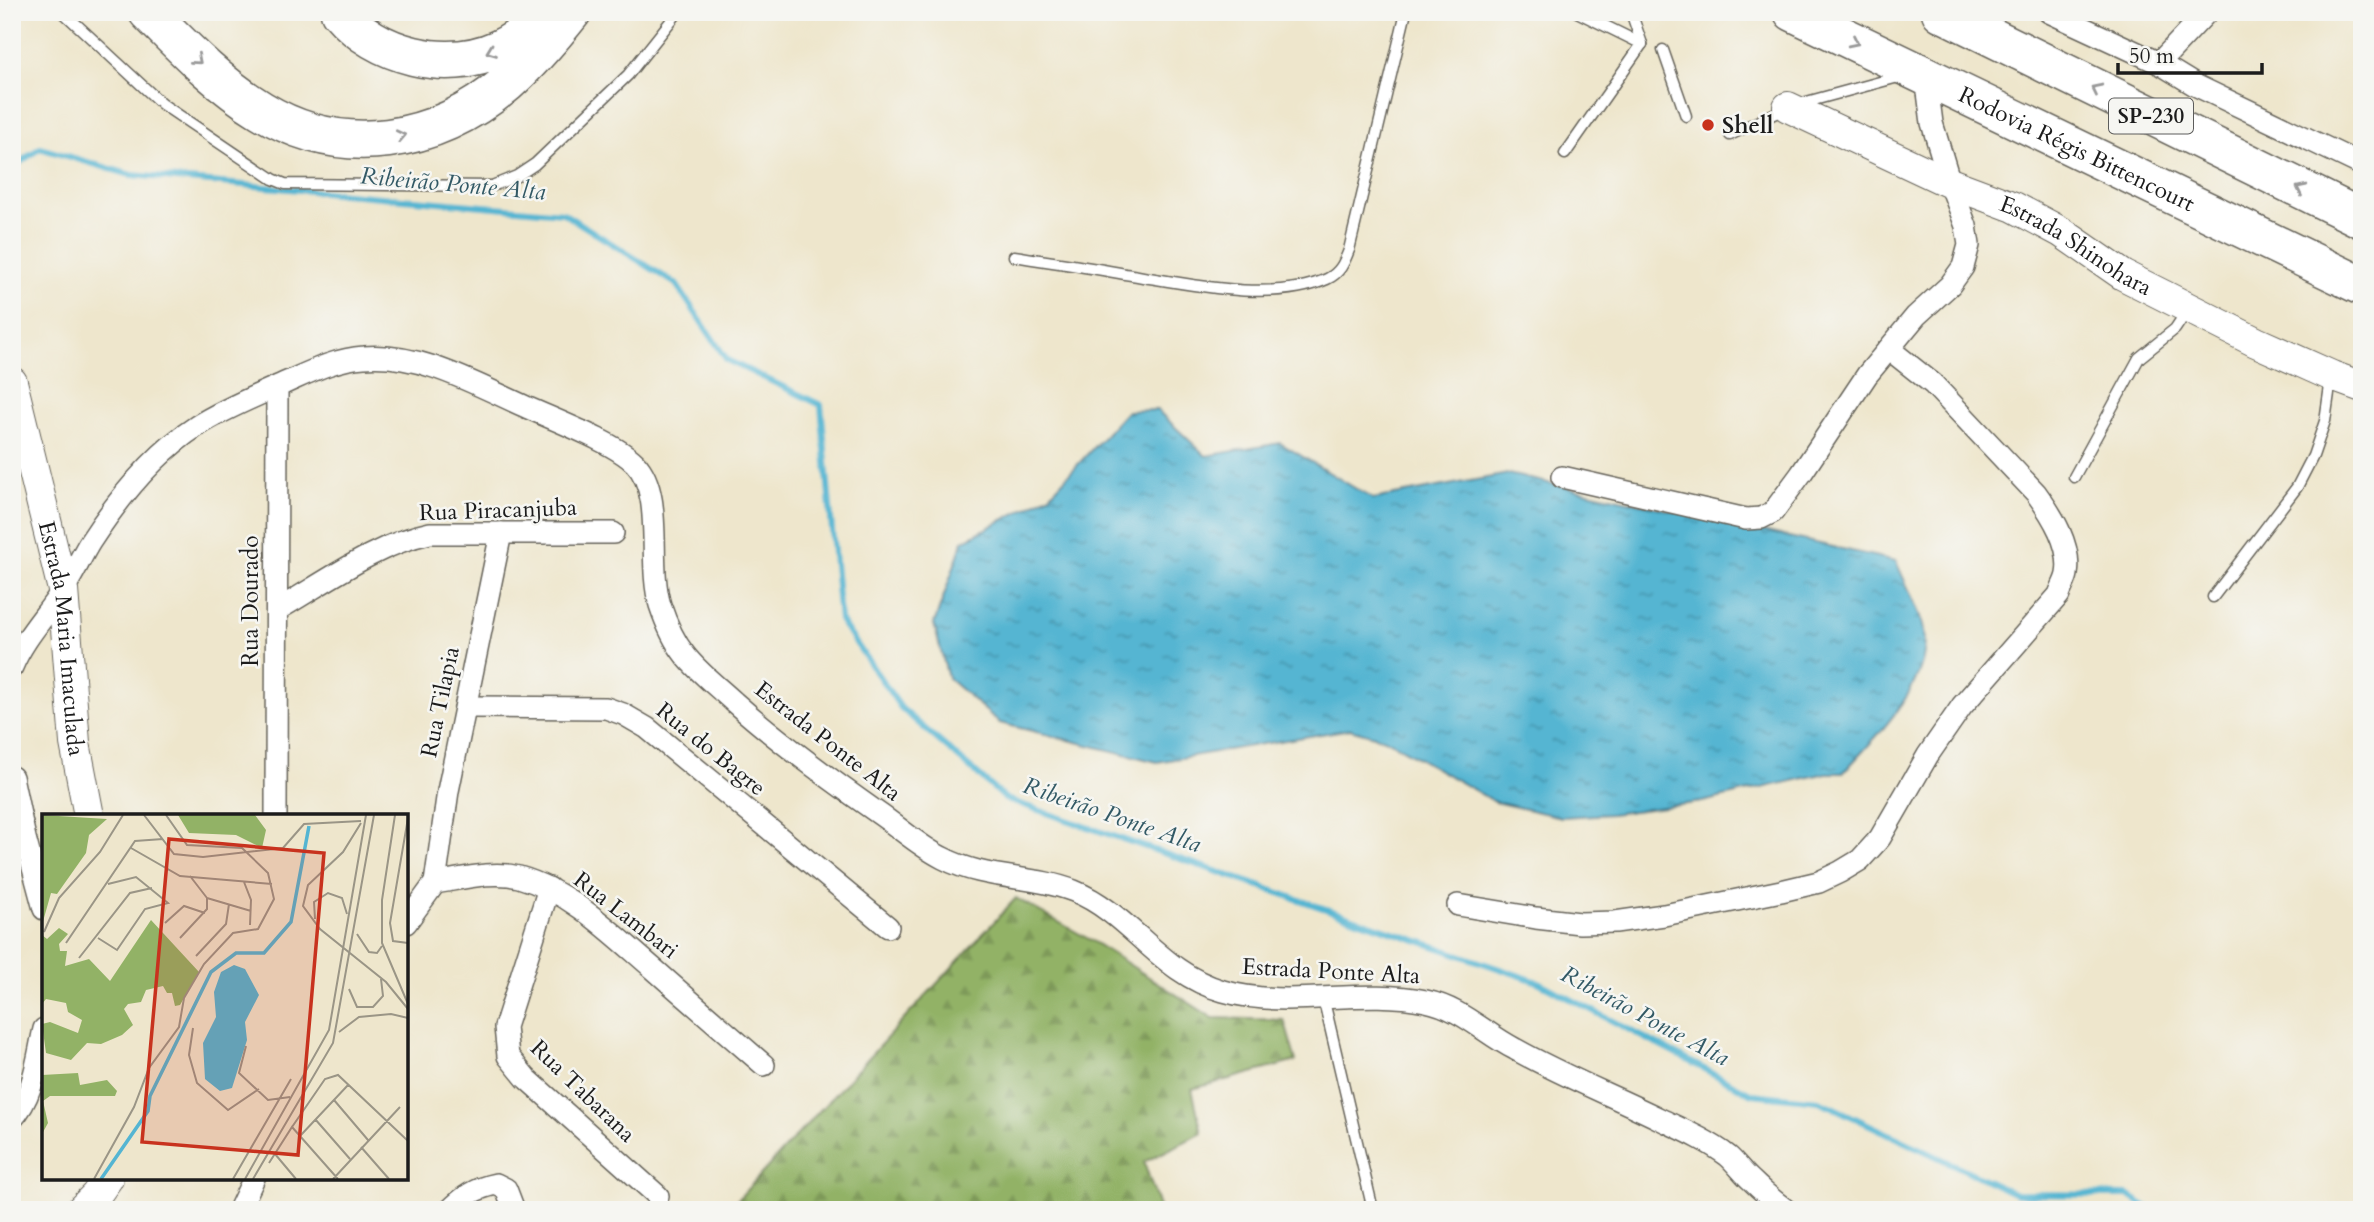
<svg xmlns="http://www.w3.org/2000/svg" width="2374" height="1222" viewBox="0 0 2374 1222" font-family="Cardo,serif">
<defs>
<pattern id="forest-firs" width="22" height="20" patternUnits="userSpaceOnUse" patternTransform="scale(1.75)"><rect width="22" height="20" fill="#92b266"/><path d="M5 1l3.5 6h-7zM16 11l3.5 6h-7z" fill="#7d9858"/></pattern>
<pattern id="water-ripples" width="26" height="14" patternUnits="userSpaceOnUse" patternTransform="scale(1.75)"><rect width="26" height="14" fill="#54b5d2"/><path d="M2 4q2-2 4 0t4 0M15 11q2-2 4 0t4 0" fill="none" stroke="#4592aa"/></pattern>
</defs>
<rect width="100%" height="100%" fill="#f6f6f2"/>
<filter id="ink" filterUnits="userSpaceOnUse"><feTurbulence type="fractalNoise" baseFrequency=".0143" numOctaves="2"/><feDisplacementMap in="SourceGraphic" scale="14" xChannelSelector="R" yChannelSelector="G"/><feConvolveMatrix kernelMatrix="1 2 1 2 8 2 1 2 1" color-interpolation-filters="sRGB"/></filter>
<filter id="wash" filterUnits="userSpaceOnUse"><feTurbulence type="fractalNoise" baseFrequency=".00686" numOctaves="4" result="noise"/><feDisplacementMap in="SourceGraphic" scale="28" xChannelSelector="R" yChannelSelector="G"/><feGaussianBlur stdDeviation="1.57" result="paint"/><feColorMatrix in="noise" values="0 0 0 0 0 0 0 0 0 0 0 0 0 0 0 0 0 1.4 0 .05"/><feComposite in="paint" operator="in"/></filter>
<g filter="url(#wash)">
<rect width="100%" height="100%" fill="#eee6cc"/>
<path fill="url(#forest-firs)" stroke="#576741" stroke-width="2" d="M 1016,898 L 1094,942 L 1213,1018 L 1284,1020 L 1296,1061 L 1192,1089 L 1202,1133 L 1144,1162 L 1160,1210 L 728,1210 Z"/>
<path fill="url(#water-ripples)" stroke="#386877" stroke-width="2" d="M 1157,410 L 1206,456 L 1280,443 L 1373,499 L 1508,474 L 1896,561 C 1904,581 1917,604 1923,626 C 1936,681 1876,736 1843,773 L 1826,773 L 1702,802 L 1611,814 L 1561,817 L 1495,802 L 1385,739 L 1350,729 L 1157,762 L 1000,723 L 948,678 L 934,624 L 963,541 L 1050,495 L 1127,411 Z"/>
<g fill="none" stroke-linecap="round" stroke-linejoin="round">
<path stroke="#54b5d2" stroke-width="6" d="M 12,168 L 40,148 L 131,175 L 563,213 L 676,284 L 727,360 L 821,405 L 840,620 L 901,708 L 1006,799 L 1538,982 L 1752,1094 L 1819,1101 L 2016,1194 L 2128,1195 L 2151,1210"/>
</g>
</g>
<g filter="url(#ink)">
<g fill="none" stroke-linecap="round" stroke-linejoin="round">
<g stroke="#66635a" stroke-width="13">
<g id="lane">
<path d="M 63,12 L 162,104 L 273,179 L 285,184 L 492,186 L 517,176 L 535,164 L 628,75 L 678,12"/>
<path d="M 1577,12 L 1642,44"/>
<path d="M 1631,12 L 1642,44"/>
<path d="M 1663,50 L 1686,116"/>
<path d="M 1730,135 L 1788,107 L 1902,76"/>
<path d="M 1565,154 L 1642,44"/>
<path d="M 1014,256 C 1051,262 1088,267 1125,274 C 1184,283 1271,304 1327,279 C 1340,273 1344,263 1349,250 L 1406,12"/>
<path d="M 2074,477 L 2139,358 L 2175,329 L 2187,311"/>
<path d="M 2213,597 L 2297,487 L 2313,456 L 2325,421 L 2331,379"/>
<path d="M 1323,997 L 1373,1210"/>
</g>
</g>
<g stroke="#66635a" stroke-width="24">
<g id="street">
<path d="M 2049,12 L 2159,63"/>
<path d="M 2207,12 L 2159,63 L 2195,85 L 2362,165"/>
<path d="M 1562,477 L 1746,519 L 1761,518 L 1773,512 L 1801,474 L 1867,375 L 1916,316 L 1950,285 L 1963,267 L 1969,245 L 1966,226 L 1950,183 L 1932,123 L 1926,77"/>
<path d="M 277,610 C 324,583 376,544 430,533 L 613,533"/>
<path d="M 12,667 C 24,638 45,617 62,591 C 73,576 80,558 90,542 C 118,499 154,454 197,426 C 222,410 251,398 278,386 C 306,374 333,359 364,357 C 419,352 475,384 524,406 C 554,420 614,442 635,463 C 665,494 647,563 660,605 C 666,623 673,640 685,655 C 699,673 718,687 734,702 C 780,743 828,778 878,813 C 900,828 919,846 943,858 C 987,881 1030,874 1074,891 C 1131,914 1159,973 1223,991 C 1289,1010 1359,987 1426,1001 C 1461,1008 1484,1033 1515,1049 C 1561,1075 1611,1095 1658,1118 C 1681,1129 1707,1140 1728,1156 C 1736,1163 1743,1173 1751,1180 C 1762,1191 1774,1201 1786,1210"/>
<path d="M 466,707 L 606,708 L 623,714 L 647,728 L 888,927"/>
<path d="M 12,777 L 25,838 L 44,909"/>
<path d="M 276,816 L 277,387"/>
<path d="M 435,883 L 448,791 L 501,533"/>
<path d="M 549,888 L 505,1027 L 508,1056 L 526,1078 L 658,1196"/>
<path d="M 1458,905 L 1536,918 L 1580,923 L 1615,922 L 1664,915 L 1781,891 L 1819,882 L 1840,872 L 1860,860 L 1880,838 L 1928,755 L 1962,706 L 2059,595 C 2061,588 2066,581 2067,574 C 2072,546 2052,515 2036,493 L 1933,384 L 1889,349"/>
<path d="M 406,923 L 435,883 C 461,879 493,870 519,877 C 572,892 614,935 655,970 C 691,1002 727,1033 764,1065"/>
<path d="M 12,1119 C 34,1096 37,1059 44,1029"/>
<path d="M 239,1210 L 254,1178"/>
<path d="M 450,1210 C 464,1196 476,1188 496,1184 L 506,1189 L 514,1210"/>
</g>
</g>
<g stroke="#66635a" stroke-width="32">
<g id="secondary">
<path id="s1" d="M 1788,107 L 1950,183 L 2014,207 L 2061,232 L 2123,275 L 2256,342 L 2332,376 L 2362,387"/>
<path id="s2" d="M 12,382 L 63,590 L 75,743 L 89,816"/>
<path d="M 81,1210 L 96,1195 L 108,1178"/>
</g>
</g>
<g stroke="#66635a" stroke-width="41">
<g id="highway">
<path d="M 148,12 C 183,47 218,84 261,110 C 343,160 435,144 507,83 C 531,62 552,37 572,12"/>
<path d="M 340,12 C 377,56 446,73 499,49 C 518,40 533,27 547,12"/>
<path id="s3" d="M 1793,12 L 2362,286"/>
<path d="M 1941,12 L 2362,219"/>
</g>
</g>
<use href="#lane" stroke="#fff" stroke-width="10"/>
<use href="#street" stroke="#fff" stroke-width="21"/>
<use href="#secondary" stroke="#fff" stroke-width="30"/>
<use href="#highway" stroke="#fff" stroke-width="38"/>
</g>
<defs><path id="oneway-chevron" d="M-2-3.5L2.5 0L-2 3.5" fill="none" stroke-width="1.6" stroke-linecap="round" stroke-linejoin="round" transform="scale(1.75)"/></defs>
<g stroke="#999">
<use href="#oneway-chevron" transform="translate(1854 42) rotate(26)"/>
<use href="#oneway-chevron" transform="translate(491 51) rotate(159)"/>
<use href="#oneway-chevron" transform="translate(197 60) rotate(41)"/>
<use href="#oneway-chevron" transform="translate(2096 89) rotate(-154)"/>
<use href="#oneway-chevron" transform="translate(401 136) rotate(-12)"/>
<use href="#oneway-chevron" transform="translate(2301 189) rotate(-154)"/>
</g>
</g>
<circle fill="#c8321e" stroke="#f6f6f2" stroke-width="2.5" cx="1708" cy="125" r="7"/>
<g text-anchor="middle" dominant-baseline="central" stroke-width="5" stroke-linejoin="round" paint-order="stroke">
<rect fill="#f6f6f2" stroke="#5d5d5c" stroke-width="2" x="2109" y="98.5" width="84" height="35" rx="5"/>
<g font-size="21" font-weight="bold" fill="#1c1c1c">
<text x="2151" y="116">SP-230</text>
</g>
<g font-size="23" font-weight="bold" fill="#1c1c1c" stroke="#f6f6f2" text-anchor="start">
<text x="1722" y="125">Shell</text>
</g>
<g font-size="23" fill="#1c1c1c" stroke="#f6f6f2">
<text stroke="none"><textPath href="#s3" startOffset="315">Rodovia Régis Bittencourt</textPath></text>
<text stroke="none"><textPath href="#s1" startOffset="320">Estrada Shinohara</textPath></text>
<text transform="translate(498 510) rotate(-2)">Rua Piracanjuba</text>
<text transform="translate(250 601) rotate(-90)">Rua Dourado</text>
<text stroke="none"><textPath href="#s2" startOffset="262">Estrada Maria Imaculada</textPath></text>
<text transform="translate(440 702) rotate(-78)">Rua Tilapia</text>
<text transform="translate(828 741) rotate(38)">Estrada Ponte Alta</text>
<text transform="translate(711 749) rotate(39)">Rua do Bagre</text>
<text transform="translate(626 915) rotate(38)">Rua Lambari</text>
<text transform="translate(1331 971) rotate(3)">Estrada Ponte Alta</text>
<text transform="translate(583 1091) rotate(44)">Rua Tabarana</text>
</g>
<g font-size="24" font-style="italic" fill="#325965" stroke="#f6f6f2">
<text transform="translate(453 184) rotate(5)">Ribeirão Ponte Alta</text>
<text transform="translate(1112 815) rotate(19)">Ribeirão Ponte Alta</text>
<text transform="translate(1645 1016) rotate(28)">Ribeirão Ponte Alta</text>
</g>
</g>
<g transform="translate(42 814)">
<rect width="366" height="366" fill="#eee6cc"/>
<path d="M 0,1 L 65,5 L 47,21 L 44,39 L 15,80 L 9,79 L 0,111 ZM 136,1 L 213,1 L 224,16 L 220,34 L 194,21 L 147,19 ZM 109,106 L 157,158 L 138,191 L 133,192 L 130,179 L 125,179 L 121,172 L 104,176 L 99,188 L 86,190 L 82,195 L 91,211 L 80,221 L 59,230 L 45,229 L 29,246 L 4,239 L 0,210 L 8,208 L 36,219 L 40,206 L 26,198 L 24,189 L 4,185 L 0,190 L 0,121 L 5,125 L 17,114 L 26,120 L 17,130 L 18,137 L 25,137 L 23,152 L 47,145 L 68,167 ZM 36,259 L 38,271 L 65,266 L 75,277 L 73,282 L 8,282 L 1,287 L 6,309 L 0,320 L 0,261 Z" fill="#92b266"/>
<path d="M 192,151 L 203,155 L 217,181 L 203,208 L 205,226 L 190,274 L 178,277 L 163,265 L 161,229 L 174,203 L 172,178 L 179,158 Z" fill="#54b5d2"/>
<path fill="none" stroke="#54b5d2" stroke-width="3.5" d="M 59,365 L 106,297 L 108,282 L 169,158 L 194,139 L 222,139 L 249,108 L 267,12"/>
<path fill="none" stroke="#9a9586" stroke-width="2" d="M 102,1 L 132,40 L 161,43 L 241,34 L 262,10 L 319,7M 353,1 L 340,86 L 340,129 L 366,190M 366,4 L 348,109 L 351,127 L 366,129M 319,9 L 301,38 L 266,71 L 261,92 L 278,115 L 344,168 L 366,195M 89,34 L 138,62 L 230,70M 202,68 L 209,86 L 208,111M 165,84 L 209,97M 273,105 L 272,88 L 286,79 L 300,84 L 305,100M 123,109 L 142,92 L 163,99M 2,118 L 17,84 L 58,38 L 81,1M 315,120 L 327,138 L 335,139 L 340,132M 56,124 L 75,136 L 103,95 L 126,89 L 94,63 L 66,70M 138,124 L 165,95 L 165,84 L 148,62M 24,129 L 93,27 L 121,25M 154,142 L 184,110 L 187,90M 37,144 L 88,79 L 110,74M 307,175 L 315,193 L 331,193 L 341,182 L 339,165M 151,214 L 147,241 L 155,269 L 186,296 L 217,275M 297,218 L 317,203 L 349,200 L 366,204M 204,232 L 197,259 L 226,286 L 248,283M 292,286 L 326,326M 273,305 L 308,345M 250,313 L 283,265 L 296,261 L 366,327M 258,322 L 307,270M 319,333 L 347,365M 233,340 L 254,365M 227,349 L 250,313 L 296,365M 52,365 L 92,293 L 107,254 L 137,213 L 142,184 L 162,150 L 191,119 L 216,115 L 232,85 L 226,59 L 200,34 L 145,31 L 124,1M 191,365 L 249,265M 203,365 L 287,216 L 324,1M 211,365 L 291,229 L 332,1M 291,365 L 358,293"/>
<path fill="#c8321e" fill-opacity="0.15" stroke="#c8321e" stroke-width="3.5" d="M 127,25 L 282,39 L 256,341 L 100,328 Z"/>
<rect width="366" height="366" fill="none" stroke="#1c1c1c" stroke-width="3.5"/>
</g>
<rect width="2374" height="1222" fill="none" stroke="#f6f6f2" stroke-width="42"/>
<path d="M2118 63v10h144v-10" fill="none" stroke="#1c1c1c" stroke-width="3.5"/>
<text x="2129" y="63" font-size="21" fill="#1c1c1c" stroke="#f6f6f2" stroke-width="5" paint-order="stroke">50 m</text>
</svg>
